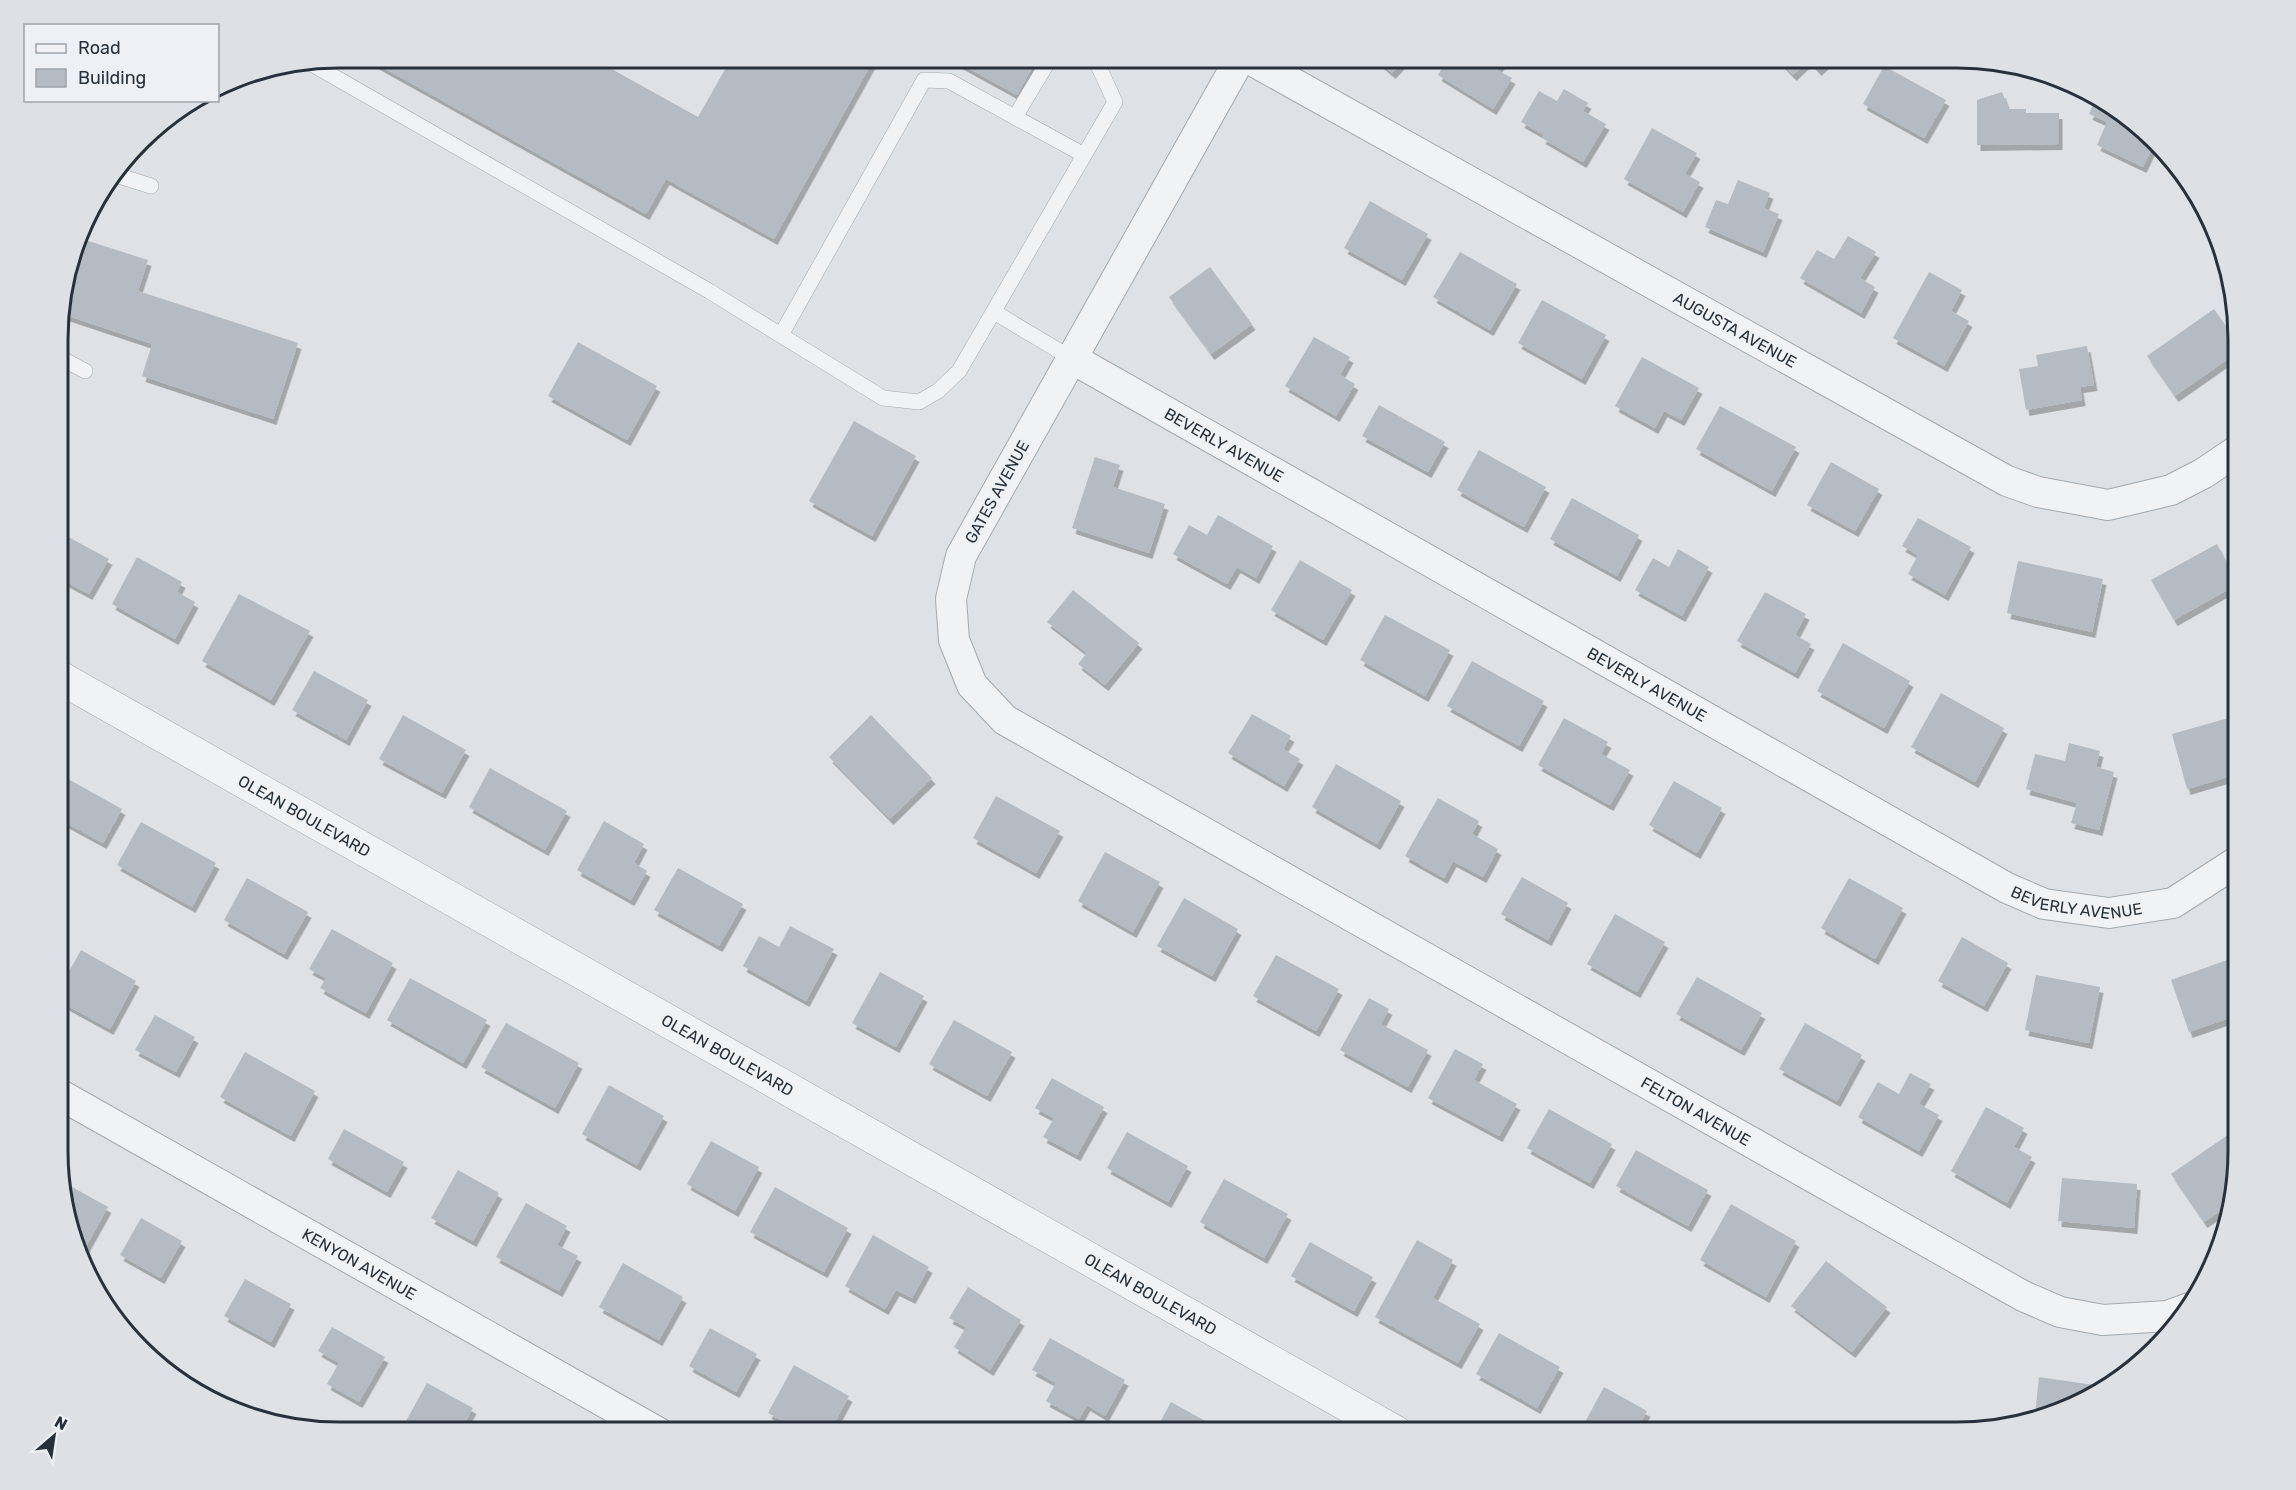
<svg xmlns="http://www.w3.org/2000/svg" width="2296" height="1490" viewBox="0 0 2296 1490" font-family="Rubik,sans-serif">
<defs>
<filter id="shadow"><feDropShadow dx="3.5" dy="6" stdDeviation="0" flood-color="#0004"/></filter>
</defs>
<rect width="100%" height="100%" fill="#dee2e6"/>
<g fill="#b5bbc2" filter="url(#shadow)">
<path d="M 364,57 L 590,57 L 698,117 L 732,57 L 875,57 L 774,239 L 666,179 L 646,214 Z"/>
<path d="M 948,57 L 1038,57 L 1017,95 Z"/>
<path d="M 1378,57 L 1407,57 L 1392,73 L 1376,59 Z"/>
<path d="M 1449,57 L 1505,57 L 1497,70 L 1512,78 L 1493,109 L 1438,75 Z"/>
<path d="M 1776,57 L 1832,57 L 1818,70 L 1809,60 L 1793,75 Z"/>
<path d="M 1884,66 L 1946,100 L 1924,138 L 1863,104 Z"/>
<path d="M 1564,89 L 1588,103 L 1583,111 L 1606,124 L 1583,162 L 1542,138 L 1544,135 L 1521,122 L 1539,91 L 1557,101 Z"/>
<path d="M 2002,92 L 2008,109 L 2026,109 L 2026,113 L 2059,113 L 2059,144 L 1977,145 L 1977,100 Z"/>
<path d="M 2097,96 L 2114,105 L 2153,146 L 2143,167 L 2097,145 L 2107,122 L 2089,114 Z"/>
<path d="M 1652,128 L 1697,153 L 1685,174 L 1700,182 L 1683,212 L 1624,179 Z"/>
<path d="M 1738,180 L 1770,193 L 1764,208 L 1779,214 L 1763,252 L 1705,227 L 1716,200 L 1728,204 Z"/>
<path d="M 1370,201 L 1428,234 L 1402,280 L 1344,248 Z"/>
<path d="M 1848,236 L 1876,252 L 1860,278 L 1875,287 L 1861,313 L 1800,278 L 1817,250 L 1834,259 Z"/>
<path d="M 79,238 L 148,260 L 138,291 L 298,343 L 273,419 L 142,376 L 152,344 L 59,313 L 59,302 Z"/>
<path d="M 1460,252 L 1517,284 L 1490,330 L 1433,297 Z"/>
<path d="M 1210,267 L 1252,324 L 1211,354 L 1169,297 Z"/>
<path d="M 1929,272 L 1962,290 L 1951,311 L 1969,321 L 1944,366 L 1893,338 Z"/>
<path d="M 1542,300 L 1606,335 L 1582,379 L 1518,343 Z"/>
<path d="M 2214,309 L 2238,343 L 2238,352 L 2175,396 L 2147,356 Z"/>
<path d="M 1314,337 L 1350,357 L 1340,375 L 1355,384 L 1336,416 L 1285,386 Z"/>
<path d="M 578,342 L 657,386 L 627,440 L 548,396 Z"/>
<path d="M 2087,346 L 2094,385 L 2080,387 L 2082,400 L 2026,410 L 2019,369 L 2038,366 L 2036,355 Z"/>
<path d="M 1642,357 L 1699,388 L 1681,420 L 1664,411 L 1655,428 L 1615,406 Z"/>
<path d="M 1379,405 L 1445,442 L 1428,472 L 1362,436 Z"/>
<path d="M 1720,406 L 1796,447 L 1772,491 L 1696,449 Z"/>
<path d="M 854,421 L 916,456 L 872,536 L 809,501 Z"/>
<path d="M 1479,450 L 1546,487 L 1524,527 L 1457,490 Z"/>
<path d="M 1095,457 L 1120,465 L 1113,487 L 1165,504 L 1149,553 L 1072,528 Z"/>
<path d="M 1831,462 L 1879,489 L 1855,531 L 1807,505 Z"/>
<path d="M 1572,498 L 1639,535 L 1617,576 L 1550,539 Z"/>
<path d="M 1218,515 L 1273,546 L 1256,578 L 1237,567 L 1227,584 L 1173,554 L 1189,525 L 1207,535 Z"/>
<path d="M 1918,518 L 1971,547 L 1945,595 L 1908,574 L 1918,555 L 1902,546 Z"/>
<path d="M 59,532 L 109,559 L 89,594 L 59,578 Z"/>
<path d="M 2217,544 L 2238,584 L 2174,620 L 2151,580 Z"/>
<path d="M 1678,549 L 1709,567 L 1682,616 L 1635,590 L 1653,558 L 1669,567 Z"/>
<path d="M 137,557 L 182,582 L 177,592 L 195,602 L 175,639 L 112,604 Z"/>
<path d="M 1300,560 L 1352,590 L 1323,640 L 1271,610 Z"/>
<path d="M 2018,561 L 2103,579 L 2092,632 L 2007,613 Z"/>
<path d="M 1073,590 L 1139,643 L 1105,685 L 1078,664 L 1087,653 L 1047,622 Z"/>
<path d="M 1765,592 L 1806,614 L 1795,635 L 1811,644 L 1795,673 L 1737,641 Z"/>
<path d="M 239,594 L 310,631 L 271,700 L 202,661 Z"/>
<path d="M 1385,615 L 1450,650 L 1425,696 L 1360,660 Z"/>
<path d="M 1843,643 L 1910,681 L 1884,728 L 1817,691 Z"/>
<path d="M 1472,661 L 1544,701 L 1519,746 L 1447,706 Z"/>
<path d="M 314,671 L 368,700 L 346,740 L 292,710 Z"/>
<path d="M 1941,693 L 2004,728 L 1975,782 L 1911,747 Z"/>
<path d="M 1252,714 L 1291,736 L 1283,749 L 1300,759 L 1284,786 L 1228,753 Z"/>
<path d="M 403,715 L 466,750 L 442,793 L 379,759 Z"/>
<path d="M 871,715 L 932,778 L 890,819 L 829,757 Z"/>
<path d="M 2232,717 L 2238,740 L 2238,774 L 2187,789 L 2172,734 Z"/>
<path d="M 1564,718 L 1608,742 L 1601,754 L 1630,770 L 1610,805 L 1538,765 Z"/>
<path d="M 2069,743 L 2100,751 L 2096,767 L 2114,772 L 2099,830 L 2071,823 L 2077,803 L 2026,789 L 2035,754 L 2065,761 Z"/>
<path d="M 1336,764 L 1401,801 L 1377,844 L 1312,807 Z"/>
<path d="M 490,768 L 567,811 L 545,850 L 469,807 Z"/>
<path d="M 59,774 L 122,809 L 103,843 L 59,819 Z"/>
<path d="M 1674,781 L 1722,808 L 1697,853 L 1649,825 Z"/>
<path d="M 996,796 L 1060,831 L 1036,873 L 973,838 Z"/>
<path d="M 1438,798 L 1479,821 L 1472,834 L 1498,849 L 1483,877 L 1453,861 L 1444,878 L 1405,856 Z"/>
<path d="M 604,821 L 644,844 L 634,863 L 647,871 L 631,900 L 577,870 Z"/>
<path d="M 141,822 L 216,863 L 192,907 L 117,865 Z"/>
<path d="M 1105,852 L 1160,882 L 1133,932 L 1078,901 Z"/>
<path d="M 678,868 L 743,904 L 719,946 L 654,910 Z"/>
<path d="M 1522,877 L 1568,903 L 1548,940 L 1501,914 Z"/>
<path d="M 247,878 L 308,912 L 284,954 L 224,920 Z"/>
<path d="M 1849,878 L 1903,908 L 1875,959 L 1821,928 Z"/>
<path d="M 1184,898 L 1238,929 L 1212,976 L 1157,946 Z"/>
<path d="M 1615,914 L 1665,942 L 1637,992 L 1587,964 Z"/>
<path d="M 790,926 L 834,949 L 806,1001 L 743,966 L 759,936 L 779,947 Z"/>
<path d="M 332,929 L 393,963 L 366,1013 L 320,988 L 326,978 L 309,969 Z"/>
<path d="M 1962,937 L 2008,963 L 1984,1006 L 1938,981 Z"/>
<path d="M 81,950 L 136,981 L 110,1029 L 59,1001 L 59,989 Z"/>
<path d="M 1276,955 L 1339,989 L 1316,1031 L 1253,996 Z"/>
<path d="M 2230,959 L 2238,981 L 2238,1015 L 2189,1032 L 2171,980 Z"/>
<path d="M 880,972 L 924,996 L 896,1047 L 852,1023 Z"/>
<path d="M 2036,975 L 2100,987 L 2089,1043 L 2025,1030 Z"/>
<path d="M 1697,977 L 1762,1013 L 1741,1050 L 1676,1014 Z"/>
<path d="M 410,978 L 487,1020 L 463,1063 L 387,1020 Z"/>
<path d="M 1369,998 L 1389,1009 L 1381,1024 L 1428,1050 L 1408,1087 L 1340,1050 Z"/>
<path d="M 155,1015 L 195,1037 L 176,1072 L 135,1050 Z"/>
<path d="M 954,1020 L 1012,1052 L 987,1096 L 929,1064 Z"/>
<path d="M 506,1023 L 579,1063 L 555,1108 L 481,1067 Z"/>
<path d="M 1805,1023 L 1862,1055 L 1837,1101 L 1779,1069 Z"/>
<path d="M 1455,1049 L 1483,1064 L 1474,1080 L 1517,1104 L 1499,1136 L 1428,1098 Z"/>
<path d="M 245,1052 L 315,1091 L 291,1136 L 220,1097 Z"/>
<path d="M 1910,1073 L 1931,1084 L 1919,1104 L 1939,1115 L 1919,1151 L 1858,1117 L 1878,1082 L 1899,1094 Z"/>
<path d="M 1052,1078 L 1104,1107 L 1077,1155 L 1043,1137 L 1054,1118 L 1035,1108 Z"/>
<path d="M 609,1085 L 664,1116 L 637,1165 L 582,1134 Z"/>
<path d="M 1986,1107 L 2024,1128 L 2014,1147 L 2032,1157 L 2007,1203 L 1951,1171 Z"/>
<path d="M 1549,1109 L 1612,1144 L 1590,1183 L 1527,1148 Z"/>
<path d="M 2238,1128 L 2238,1170 L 2232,1203 L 2204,1222 L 2171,1174 Z"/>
<path d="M 344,1129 L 404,1162 L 387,1192 L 328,1159 Z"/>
<path d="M 1127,1132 L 1188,1166 L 1168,1202 L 1107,1168 Z"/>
<path d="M 711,1141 L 759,1167 L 735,1211 L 687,1184 Z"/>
<path d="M 1636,1150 L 1708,1190 L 1688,1226 L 1616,1186 Z"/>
<path d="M 458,1170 L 499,1193 L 473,1241 L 431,1218 Z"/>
<path d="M 2062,1178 L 2137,1184 L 2134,1228 L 2058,1221 Z"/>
<path d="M 1224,1179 L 1288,1214 L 1264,1258 L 1200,1222 Z"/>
<path d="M 65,1183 L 108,1207 L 84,1250 L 80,1248 L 60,1191 Z"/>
<path d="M 775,1187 L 848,1228 L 824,1272 L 750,1232 Z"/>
<path d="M 526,1203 L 567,1226 L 557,1245 L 578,1256 L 559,1291 L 496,1257 Z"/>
<path d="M 1731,1204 L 1796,1241 L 1766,1297 L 1700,1260 Z"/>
<path d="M 141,1218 L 182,1241 L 161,1278 L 120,1255 Z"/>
<path d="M 873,1235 L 929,1267 L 912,1298 L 896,1290 L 885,1309 L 845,1286 Z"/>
<path d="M 1417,1240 L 1453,1260 L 1433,1298 L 1480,1324 L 1458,1363 L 1375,1317 Z"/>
<path d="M 1310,1242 L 1373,1277 L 1354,1311 L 1291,1276 Z"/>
<path d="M 1826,1261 L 1887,1307 L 1852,1352 L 1791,1306 Z"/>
<path d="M 623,1263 L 683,1297 L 659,1340 L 599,1307 Z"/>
<path d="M 245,1279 L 291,1304 L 271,1342 L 224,1316 Z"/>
<path d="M 968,1287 L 1021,1320 L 990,1370 L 954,1347 L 966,1327 L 949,1318 Z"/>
<path d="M 332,1327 L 385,1357 L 359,1402 L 327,1384 L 339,1363 L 318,1351 Z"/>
<path d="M 710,1328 L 757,1354 L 736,1392 L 689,1366 Z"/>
<path d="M 1499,1333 L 1560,1367 L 1537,1408 L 1476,1374 Z"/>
<path d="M 1050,1338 L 1125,1380 L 1105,1416 L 1087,1405 L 1079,1419 L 1046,1401 L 1056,1383 L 1032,1370 Z"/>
<path d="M 794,1365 L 849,1396 L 829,1433 L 805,1433 L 768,1413 Z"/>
<path d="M 2039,1377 L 2094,1385 L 2093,1397 L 2035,1415 Z"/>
<path d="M 427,1383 L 473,1408 L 459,1433 L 400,1432 Z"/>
<path d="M 1604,1387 L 1647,1411 L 1636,1431 L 1639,1433 L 1579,1433 Z"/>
<path d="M 1171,1402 L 1214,1426 L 1210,1433 L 1154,1433 Z"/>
<path d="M 891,1424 L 907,1433 L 886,1433 Z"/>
</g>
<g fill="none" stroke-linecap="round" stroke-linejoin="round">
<g stroke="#a4a9af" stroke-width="16">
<g id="service">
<path d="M 310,63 L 709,291 L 883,398 L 919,402 L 938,391 L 959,371 L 1115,102 L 1096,61 L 1088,57"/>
<path d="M 1015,117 L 1051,57"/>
<path d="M 116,175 L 151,186"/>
<path d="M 994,312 L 1071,358"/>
<path d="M 781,335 L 924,80 L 949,81 L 1084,155"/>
<path d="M 59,357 L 85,371"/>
</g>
</g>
<g stroke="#a4a9af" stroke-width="32">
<g id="minor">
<path id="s1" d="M 1241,57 L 961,556 L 951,599 L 954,640 L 972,685 L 1005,720 L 2023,1296 L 2060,1312 L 2103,1320 L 2167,1316 L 2192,1307"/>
<path id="s2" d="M 1246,57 L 2007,481 L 2038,492 L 2108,505 L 2171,490 L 2204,473 L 2238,450"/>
<path id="s3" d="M 1071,358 L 2007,888 L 2044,904 L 2109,913 L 2173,903 L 2238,861"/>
<path id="s4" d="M 59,1094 L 659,1433"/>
</g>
</g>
<g stroke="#a4a9af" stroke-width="34">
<g id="tertiary">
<path id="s5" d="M 59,677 L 1397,1433"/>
</g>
</g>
<use href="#service" stroke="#f0f2f5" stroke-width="15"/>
<use href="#minor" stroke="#f0f2f5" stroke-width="30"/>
<use href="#tertiary" stroke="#f0f2f5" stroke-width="33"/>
</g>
<g text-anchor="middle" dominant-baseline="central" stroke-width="4.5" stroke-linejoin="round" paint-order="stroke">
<g font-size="16" fill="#28313b" stroke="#edf0f4">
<text stroke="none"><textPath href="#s2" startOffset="560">AUGUSTA AVENUE</textPath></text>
<text stroke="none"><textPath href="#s3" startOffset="176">BEVERLY AVENUE</textPath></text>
<text transform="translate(997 492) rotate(-61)">GATES AVENUE</text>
<text stroke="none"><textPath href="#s3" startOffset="662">BEVERLY AVENUE</textPath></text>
<text stroke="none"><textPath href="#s5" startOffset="282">OLEAN BOULEVARD</textPath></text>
<text stroke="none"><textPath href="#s3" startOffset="1148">BEVERLY AVENUE</textPath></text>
<text stroke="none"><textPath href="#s5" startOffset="768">OLEAN BOULEVARD</textPath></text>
<text stroke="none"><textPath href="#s1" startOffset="1548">FELTON AVENUE</textPath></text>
<text stroke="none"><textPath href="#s4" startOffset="345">KENYON AVENUE</textPath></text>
<text stroke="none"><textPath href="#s5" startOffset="1254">OLEAN BOULEVARD</textPath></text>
</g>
</g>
<path d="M0 0H2296V1490H0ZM339 68H1957A271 271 0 0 1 2228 339V1151A271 271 0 0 1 1957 1422H339A271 271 0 0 1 68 1151V339A271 271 0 0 1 339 68Z" fill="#dde1e5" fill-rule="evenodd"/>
<path fill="none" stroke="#28313b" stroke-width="3" d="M339 68H1957A271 271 0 0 1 2228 339V1151A271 271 0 0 1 1957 1422H339A271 271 0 0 1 68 1151V339A271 271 0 0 1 339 68Z"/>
<rect x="24" y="24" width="195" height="78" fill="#edf0f4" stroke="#9ea4aa" stroke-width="1.5"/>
<rect x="36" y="44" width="30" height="9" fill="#f0f2f5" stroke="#9ea4aa" stroke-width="1.5"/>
<text x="78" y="54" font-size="18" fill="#28313b">Road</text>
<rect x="36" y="69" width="30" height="18" fill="#b5bbc2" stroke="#9ea4aa" stroke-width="1.5"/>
<text x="78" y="84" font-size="18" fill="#28313b">Building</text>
<g transform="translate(54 1436) rotate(29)" stroke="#edf0f4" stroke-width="4.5" paint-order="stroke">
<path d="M0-4.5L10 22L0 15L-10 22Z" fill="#28313b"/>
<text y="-9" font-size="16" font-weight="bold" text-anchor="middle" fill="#28313b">N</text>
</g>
</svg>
